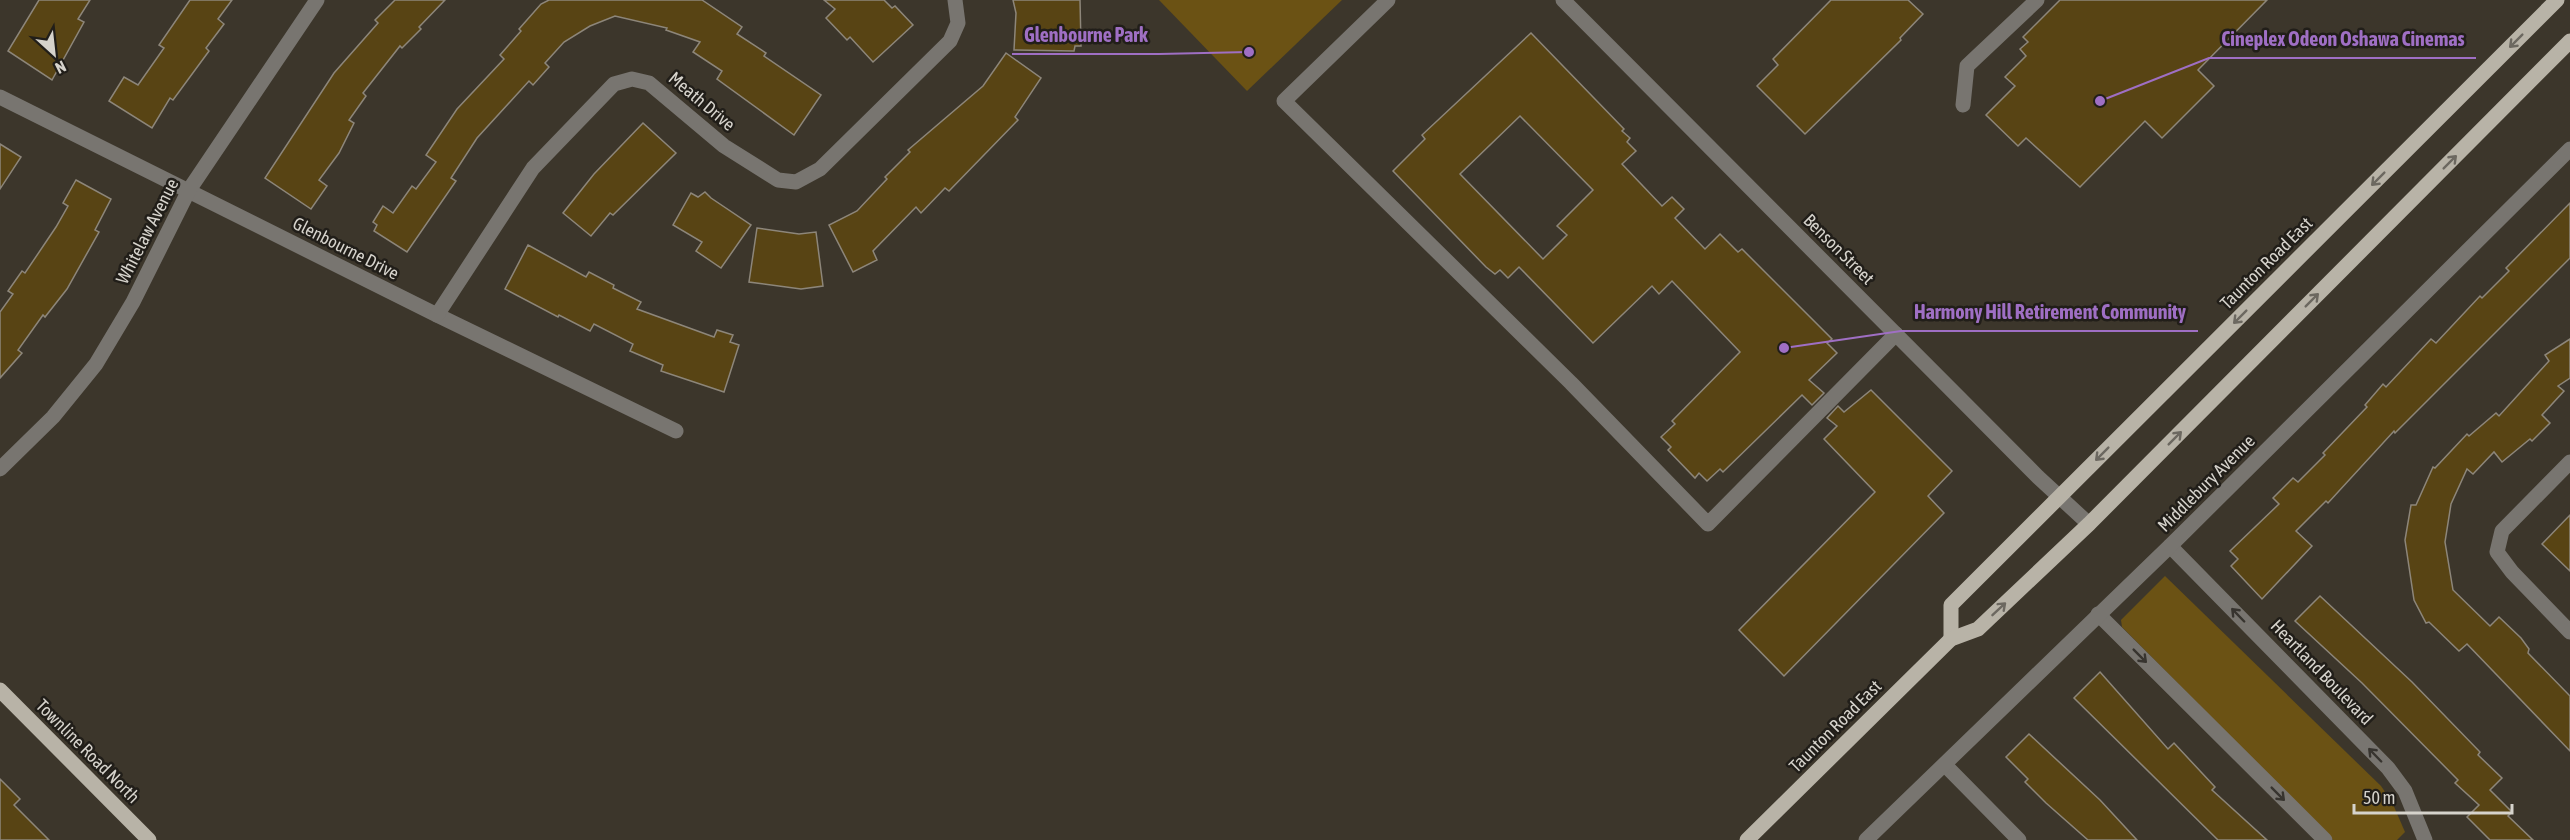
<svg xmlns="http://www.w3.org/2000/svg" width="2570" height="840" viewBox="0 0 2570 840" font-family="'Asap Condensed',sans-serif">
<rect width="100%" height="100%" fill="#3c362b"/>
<g fill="#6b5214">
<path d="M 1159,0 L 1342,0 L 1247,91 Z"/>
<path d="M 2165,576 L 2381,786 L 2392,802 L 2405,832 L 2397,840 L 2333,840 L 2122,627 L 2121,620 Z"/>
</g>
<g fill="#584414" stroke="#8d867a" stroke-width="1.5" fill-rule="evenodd">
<path d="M 39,0 L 90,0 L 78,19 L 84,22 L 52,80 L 8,51 Z"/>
<path d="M 190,0 L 232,0 L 218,19 L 224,24 L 206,48 L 209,51 L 173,100 L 170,98 L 152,128 L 109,101 L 124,77 L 138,85 L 164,48 L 159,45 Z"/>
<path d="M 395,0 L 445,0 L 419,27 L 421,29 L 402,48 L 400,46 L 363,93 L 366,96 L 349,120 L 354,123 L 339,153 L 319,180 L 327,186 L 311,209 L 265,178 L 334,73 L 378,23 L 375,20 Z"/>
<path d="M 549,0 L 702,0 L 742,27 L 737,34 L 766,53 L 764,56 L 821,95 L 794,135 L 717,79 L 722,71 L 693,52 L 700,42 L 666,30 L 667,28 L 615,16 L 590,26 L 564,42 L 545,63 L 549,67 L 533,85 L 529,81 L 477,138 L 451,178 L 456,181 L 407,252 L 374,231 L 377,225 L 373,222 L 383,206 L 393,213 L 412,186 L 416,189 L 436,162 L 426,155 L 457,109 L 504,59 L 500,55 L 521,31 L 519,29 L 541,4 Z"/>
<path d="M 824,0 L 884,0 L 892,8 L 895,6 L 913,25 L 873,62 L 850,37 L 847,40 L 826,18 L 835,9 Z"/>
<path d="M 1013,0 L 1080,0 L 1081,46 L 1075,46 L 1074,51 L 1014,50 L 1016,13 Z"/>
<path d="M 1831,0 L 1908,0 L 1923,14 L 1900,38 L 1901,40 L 1805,134 L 1757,86 L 1778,65 L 1773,59 Z"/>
<path d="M 2060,0 L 2267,0 L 2198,70 L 2214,86 L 2162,138 L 2145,121 L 2080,187 L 2026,138 L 2018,146 L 1986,115 L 2015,86 L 2005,77 L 2026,56 L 2020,49 L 2028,42 L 2023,37 Z"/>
<path d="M 1531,33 L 1624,129 L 1622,131 L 1630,138 L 1627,142 L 1636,151 L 1622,164 L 1662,206 L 1672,197 L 1684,209 L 1675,218 L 1705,249 L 1720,234 L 1738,252 L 1742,249 L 1832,339 L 1827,343 L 1837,353 L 1809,380 L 1824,393 L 1812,405 L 1802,395 L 1723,472 L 1720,469 L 1707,481 L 1699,473 L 1695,478 L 1668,450 L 1671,447 L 1661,437 L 1675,424 L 1672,421 L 1740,352 L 1672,281 L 1659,294 L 1652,286 L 1593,343 L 1519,267 L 1508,278 L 1500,270 L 1495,274 L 1486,267 L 1393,171 L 1425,139 L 1422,135 ZM 1520,116 L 1593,190 L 1557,226 L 1567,235 L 1543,259 L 1460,174 Z"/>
<path d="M 1006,53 L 1041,78 L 1015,117 L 1018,120 L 949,191 L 945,188 L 921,213 L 916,207 L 873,251 L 877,260 L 853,272 L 829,225 L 857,211 L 887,179 L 885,177 L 910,152 L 908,150 L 983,86 Z"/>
<path d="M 643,123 L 676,153 L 613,215 L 610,213 L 591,236 L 563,213 L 594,174 Z"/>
<path d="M 0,144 L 21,157 L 0,189 Z"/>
<path d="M 76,180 L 111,199 L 95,230 L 99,232 L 67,289 L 45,317 L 43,315 L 18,350 L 22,353 L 0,378 L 0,312 L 13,294 L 8,291 L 22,271 L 25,273 L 56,227 L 68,206 L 63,203 Z"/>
<path d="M 705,192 L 711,198 L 751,225 L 721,268 L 696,251 L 702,242 L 673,225 L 691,193 L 698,197 Z"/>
<path d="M 2570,203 L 2570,258 L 2395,433 L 2394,431 L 2328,503 L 2326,501 L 2296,531 L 2312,546 L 2262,599 L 2231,566 L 2238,559 L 2230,551 L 2279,504 L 2273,498 L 2293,478 L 2298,482 L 2325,455 L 2323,453 L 2367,407 L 2365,405 L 2383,384 L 2386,387 L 2431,339 L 2436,343 L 2480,296 L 2482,298 L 2509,271 L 2506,268 Z"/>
<path d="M 757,228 L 799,234 L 816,232 L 823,286 L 801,289 L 749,282 Z"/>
<path d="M 528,245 L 586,277 L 589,272 L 614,285 L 613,288 L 641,302 L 637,309 L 714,337 L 717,330 L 733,335 L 730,342 L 739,345 L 724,392 L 661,371 L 663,365 L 630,351 L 633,344 L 594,324 L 590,331 L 559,315 L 558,317 L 505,289 Z"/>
<path d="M 2570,339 L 2570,378 L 2558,386 L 2564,391 L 2542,415 L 2550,423 L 2532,441 L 2530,439 L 2502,462 L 2494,452 L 2473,474 L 2467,469 L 2451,504 L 2445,542 L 2453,590 L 2490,626 L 2499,617 L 2521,638 L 2529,649 L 2528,653 L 2570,696 L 2570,751 L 2467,644 L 2459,651 L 2429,622 L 2426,623 L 2414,600 L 2405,540 L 2411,505 L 2416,505 L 2433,467 L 2435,468 L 2467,434 L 2469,436 L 2496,413 L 2499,416 L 2549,361 L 2545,355 Z"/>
<path d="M 1871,390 L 1952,471 L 1928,496 L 1944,513 L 1784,676 L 1739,630 L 1875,492 L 1824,439 L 1837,426 L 1827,418 L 1838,406 L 1844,412 Z"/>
<path d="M 2570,515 L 2570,571 L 2542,544 Z"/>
<path d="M 2320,596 L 2412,682 L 2480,752 L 2478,755 L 2502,778 L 2490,790 L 2512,812 L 2508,816 L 2533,840 L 2490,840 L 2467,817 L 2479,805 L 2455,783 L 2458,780 L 2362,683 L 2295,621 Z"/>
<path d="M 2100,672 L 2168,749 L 2174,743 L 2215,787 L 2212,790 L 2267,840 L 2218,840 L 2074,698 Z"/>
<path d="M 2029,734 L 2100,800 L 2137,840 L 2088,840 L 2046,803 L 2025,782 L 2028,779 L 2006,757 Z"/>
<path d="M 0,779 L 20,799 L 14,805 L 49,840 L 0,840 Z"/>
</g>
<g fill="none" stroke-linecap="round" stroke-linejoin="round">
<g stroke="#787570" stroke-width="15">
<path d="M 1388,0 L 1284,101 L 1571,383 L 1708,524 L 1896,334"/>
<path d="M 1563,0 L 2038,477 L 2089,524"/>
<path d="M 0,97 L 437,315 L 676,431"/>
<path d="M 1963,105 L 1967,66 L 2037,0"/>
<path d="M 437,315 L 533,168 L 614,84 L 632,79 L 649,83 L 724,146 L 778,180 L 796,182 L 820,169 L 950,41 L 958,23 L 955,0"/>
<path d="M 2570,462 L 2502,531 L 2497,552 L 2512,572 L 2570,632"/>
<path d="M 0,469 L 53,417 L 96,364 L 133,302 L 189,190 L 317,0"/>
<path d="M 2170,546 L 2388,768 L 2405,791 L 2425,840"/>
<path d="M 2098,614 L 2325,840"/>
<path d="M 1945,765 L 2019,840"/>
<path d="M 1866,840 L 2170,546 L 2570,149"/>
</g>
<g stroke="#b8b3a7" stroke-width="15">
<path d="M 1951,639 L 1951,605 L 2557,0"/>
<path d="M 0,690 L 149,840"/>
<path d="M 1747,840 L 1951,639 L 1978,629 L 2089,524 L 2570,41"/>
</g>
</g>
<defs><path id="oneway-shaft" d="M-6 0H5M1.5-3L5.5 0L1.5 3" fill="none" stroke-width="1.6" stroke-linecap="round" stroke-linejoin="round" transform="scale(1.5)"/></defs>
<g stroke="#6c6860">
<use href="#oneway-shaft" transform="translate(2516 41) rotate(135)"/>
<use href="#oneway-shaft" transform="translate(2450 162) rotate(-45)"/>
<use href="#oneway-shaft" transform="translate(2378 179) rotate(135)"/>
<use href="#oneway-shaft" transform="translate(2312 300) rotate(-45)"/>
<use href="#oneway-shaft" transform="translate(2240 317) rotate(135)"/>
<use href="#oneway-shaft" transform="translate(2175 438) rotate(-45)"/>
<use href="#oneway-shaft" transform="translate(2102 454) rotate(135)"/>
<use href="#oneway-shaft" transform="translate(1999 609) rotate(-43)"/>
</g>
<g stroke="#37342f">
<use href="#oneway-shaft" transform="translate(2238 615) rotate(-134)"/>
<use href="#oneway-shaft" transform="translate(2140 656) rotate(45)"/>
<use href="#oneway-shaft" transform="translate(2375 755) rotate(-134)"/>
<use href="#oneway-shaft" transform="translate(2278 794) rotate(45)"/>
</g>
<g text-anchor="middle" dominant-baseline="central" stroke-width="5" stroke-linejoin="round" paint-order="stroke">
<g font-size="18" fill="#d6d3cc" stroke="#211e19">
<text transform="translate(702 101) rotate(40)">Meath Drive</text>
<text transform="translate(147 231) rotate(-63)">Whitelaw Avenue</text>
<text transform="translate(346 248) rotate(27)">Glenbourne Drive</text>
<text transform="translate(1839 249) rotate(45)">Benson Street</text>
<text transform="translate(2266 263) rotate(-45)">Taunton Road East</text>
<text transform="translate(2206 483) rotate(-45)">Middlebury Avenue</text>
<text transform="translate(2322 672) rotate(46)">Heartland Boulevard</text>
<text transform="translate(1835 726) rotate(-45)">Taunton Road East</text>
<text transform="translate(88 751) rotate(45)">Townline Road North</text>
</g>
</g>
<path fill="none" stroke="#9f6fc4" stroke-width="2" d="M1249 52L1159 54H1012M2100 101L2209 58H2476M1784 348L1901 331H2198"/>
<g fill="#9f6fc4" stroke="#211e19" stroke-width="2">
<circle cx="1249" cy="52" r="6"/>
<circle cx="2100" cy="101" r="6"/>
<circle cx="1784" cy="348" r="6"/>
</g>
<g font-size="20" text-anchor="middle" font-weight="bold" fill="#9f6fc4" stroke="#211e19" stroke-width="5" stroke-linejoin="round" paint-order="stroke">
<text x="1086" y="42">Glenbourne Park</text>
<text x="2343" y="46">Cineplex Odeon Oshawa Cinemas</text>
<text x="2050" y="319">Harmony Hill Retirement Community</text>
</g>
<g transform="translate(54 54) rotate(153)" stroke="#211e19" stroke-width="4.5" paint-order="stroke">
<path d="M0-4.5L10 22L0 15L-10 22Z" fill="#d6d3cc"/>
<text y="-9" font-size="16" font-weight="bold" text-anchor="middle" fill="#d6d3cc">N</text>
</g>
<path d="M2354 804v9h158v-9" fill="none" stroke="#d6d3cc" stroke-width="3"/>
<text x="2363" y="804" font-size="18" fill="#d6d3cc" stroke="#211e19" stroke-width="4.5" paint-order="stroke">50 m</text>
</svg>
